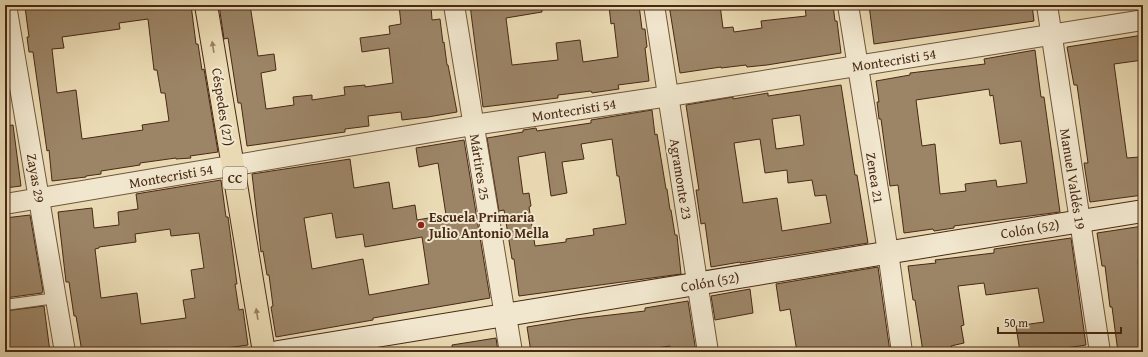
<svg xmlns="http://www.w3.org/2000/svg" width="1148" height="357" viewBox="0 0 1148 357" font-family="'Gentium Book Plus',serif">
<rect width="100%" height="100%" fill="#eadab3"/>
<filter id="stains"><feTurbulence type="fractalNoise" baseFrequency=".005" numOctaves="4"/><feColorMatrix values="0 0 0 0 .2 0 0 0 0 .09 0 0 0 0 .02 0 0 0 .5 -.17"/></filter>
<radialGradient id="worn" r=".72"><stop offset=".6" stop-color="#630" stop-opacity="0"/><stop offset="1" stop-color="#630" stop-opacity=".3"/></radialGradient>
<g fill="#9c8567" stroke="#482915" fill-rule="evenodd">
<path d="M 38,5 L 191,5 L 196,44 L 198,44 L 202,70 L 204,69 L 218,152 L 190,156 L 191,158 L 176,159 L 176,158 L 140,163 L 140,165 L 101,171 L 101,174 L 86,176 L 86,177 L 52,181 L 49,150 L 47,151 L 33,52 L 29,52 L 27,37 L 29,37 L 25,7 ZM 148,19 L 154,70 L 157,70 L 161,93 L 165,93 L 169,121 L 142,125 L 143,130 L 82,139 L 76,90 L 57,93 L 52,49 L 64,48 L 62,37 L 120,29 L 119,23 Z"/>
<path d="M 219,5 L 250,5 L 258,56 L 274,54 L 276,70 L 261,73 L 266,109 L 294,105 L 293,97 L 312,95 L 312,100 L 345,95 L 344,87 L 365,85 L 365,87 L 393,83 L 389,48 L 362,52 L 360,38 L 390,34 L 389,26 L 401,24 L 399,5 L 431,5 L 432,20 L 440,19 L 443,43 L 444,42 L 447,65 L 448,65 L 457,112 L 428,117 L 402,120 L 401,112 L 368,116 L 369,126 L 345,129 L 345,132 L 247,146 L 241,103 L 238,103 L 228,38 L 224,39 Z"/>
<path d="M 470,5 L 542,5 L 542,12 L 506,18 L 512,65 L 558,60 L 556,43 L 580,40 L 583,62 L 618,57 L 614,23 L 611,24 L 609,6 L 639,5 L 642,29 L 645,29 L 647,47 L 645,48 L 649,81 L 618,85 L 619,89 L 592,93 L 591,91 L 558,95 L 558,98 L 483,107 Z"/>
<path d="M 669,5 L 720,5 L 723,28 L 733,27 L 734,32 L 762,28 L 761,21 L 806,16 L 805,5 L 833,5 L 835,21 L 837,21 L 841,53 L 767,65 L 747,67 L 746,65 L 721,68 L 721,67 L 680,73 Z"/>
<path d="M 869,5 L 1032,5 L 1034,21 L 874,44 Z"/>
<path d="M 1143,35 L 1143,60 L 1114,64 L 1127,158 L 1139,157 L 1140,165 L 1143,164 L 1143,195 L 1090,202 L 1084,163 L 1088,163 L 1077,85 L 1074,85 L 1067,47 Z"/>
<path d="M 1035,50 L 1041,97 L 1044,97 L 1060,212 L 954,226 L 954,228 L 934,231 L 933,229 L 904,233 L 898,185 L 890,186 L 881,119 L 879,119 L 877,102 L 879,102 L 876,81 L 910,75 L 910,73 L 985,64 L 984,59 ZM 989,89 L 990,96 L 993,95 L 1000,144 L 1021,141 L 1027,183 L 997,187 L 996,180 L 965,184 L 966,191 L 940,194 L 935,144 L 922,146 L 916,100 Z"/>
<path d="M 841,85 L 855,175 L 857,175 L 868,243 L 740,263 L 740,262 L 711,267 L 705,223 L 701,224 L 696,190 L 699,190 L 686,105 L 733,97 L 733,99 L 768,93 L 768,96 ZM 800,115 L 804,145 L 776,149 L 772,119 ZM 760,139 L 765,173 L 787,170 L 788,183 L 812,180 L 815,196 L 826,195 L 831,223 L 782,231 L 777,198 L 743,203 L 734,143 Z"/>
<path d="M 652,110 L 655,135 L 657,134 L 666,189 L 667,189 L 670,210 L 671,210 L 675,235 L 677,235 L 681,274 L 519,296 L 514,259 L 512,259 L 504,210 L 499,211 L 487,138 L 523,132 L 523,130 L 536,128 L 537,131 L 591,123 L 591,120 ZM 612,139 L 617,176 L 619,176 L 626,224 L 593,229 L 594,235 L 566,239 L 566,242 L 535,246 L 529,207 L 531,206 L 529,193 L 523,194 L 518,157 L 545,152 L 551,196 L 567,193 L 562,162 L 584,159 L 581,144 Z"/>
<path d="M 13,125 L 21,186 L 5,188 L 5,126 Z"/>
<path d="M 464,140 L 490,298 L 373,318 L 373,320 L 276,337 L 271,307 L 273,306 L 269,275 L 267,275 L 263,251 L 261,252 L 252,174 L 350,159 L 354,188 L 389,182 L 393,209 L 415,205 L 417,220 L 446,215 L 438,163 L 419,167 L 416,148 ZM 332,213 L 336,238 L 363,234 L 365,247 L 422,237 L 429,284 L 369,295 L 363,259 L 312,269 L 304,218 Z"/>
<path d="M 221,180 L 226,217 L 228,217 L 237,284 L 235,284 L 239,310 L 243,309 L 248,345 L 198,352 L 82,352 L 76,316 L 74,316 L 69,282 L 66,282 L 58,212 L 92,208 L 94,228 L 119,225 L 118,212 L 138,209 L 136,194 ZM 170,229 L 171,236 L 199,233 L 204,268 L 191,270 L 195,298 L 183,300 L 186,318 L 141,324 L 137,293 L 101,298 L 95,249 L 99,248 L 99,247 L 136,242 L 135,234 Z"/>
<path d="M 30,215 L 43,291 L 42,293 L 5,298 L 5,218 Z"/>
<path d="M 1143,226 L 1143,260 L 1138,261 L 1143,295 L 1143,352 L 1118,352 L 1112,307 L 1110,307 L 1105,266 L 1102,266 L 1097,233 Z"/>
<path d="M 1071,238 L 1086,345 L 1040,352 L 1020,352 L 1016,326 L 1044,322 L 1038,288 L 986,295 L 984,283 L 958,286 L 964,325 L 961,326 L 964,343 L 951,346 L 952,352 L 923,352 L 915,300 L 913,300 L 908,266 L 936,263 L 935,260 L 994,253 L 994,249 Z"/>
<path d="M 878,267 L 890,352 L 797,352 L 790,309 L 780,311 L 776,284 Z"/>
<path d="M 750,289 L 753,313 L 715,320 L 711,296 Z"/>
<path d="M 688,301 L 696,352 L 671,352 L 670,346 L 643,350 L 643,352 L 531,352 L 527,327 L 576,319 L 645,311 L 645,308 Z"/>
<path d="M 44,306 L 50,352 L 5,352 L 5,311 Z"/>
<path d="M 496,338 L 498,352 L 453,352 L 452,345 Z"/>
</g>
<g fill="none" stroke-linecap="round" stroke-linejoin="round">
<g stroke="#70553c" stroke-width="12">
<path id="service" d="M 5,305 L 56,298"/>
</g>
<g stroke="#70553c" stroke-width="22">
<g id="minor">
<path d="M 6,5 L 65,352"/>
<path d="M 454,5 L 505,316"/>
<path d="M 654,5 L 708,352"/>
<path d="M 848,5 L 888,252 L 902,352"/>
<path d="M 1047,5 L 1100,352"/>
<path d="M 5,204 L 473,125 L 669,96 L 1143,20"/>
</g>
</g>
<g stroke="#70553c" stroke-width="24">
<path id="tertiary" d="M 505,316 L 511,352"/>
</g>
<g stroke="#482915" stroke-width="24">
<path id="secondary" d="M 278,352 C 566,307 854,257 1143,211"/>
</g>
<g stroke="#482915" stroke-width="24">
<path id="primary" d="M 206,5 L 264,352"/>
</g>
<use href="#service" stroke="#f1e7ce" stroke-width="10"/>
<use href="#minor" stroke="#f1e7ce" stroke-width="20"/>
<use href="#tertiary" stroke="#f1e7ce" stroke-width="22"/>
<use href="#secondary" stroke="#f1e7ce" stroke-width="22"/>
<use href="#primary" stroke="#eadab3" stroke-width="22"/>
</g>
<defs><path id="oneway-solid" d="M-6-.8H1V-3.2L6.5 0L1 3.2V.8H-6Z"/></defs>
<g fill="#998264">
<use href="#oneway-solid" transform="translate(213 47) rotate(-99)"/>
<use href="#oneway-solid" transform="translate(257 314) rotate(-99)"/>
</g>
<circle fill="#8f2418" stroke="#f1e7ce" stroke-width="1.5" cx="421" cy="225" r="4"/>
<g text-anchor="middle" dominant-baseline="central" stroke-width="4" stroke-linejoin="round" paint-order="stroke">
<rect fill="#f1e7ce" stroke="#7b624c" stroke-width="1" x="223" y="167" width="24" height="22" rx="3"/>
<g font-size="13" font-weight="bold" fill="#482915">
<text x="235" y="178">CC</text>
</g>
<g font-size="14" fill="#482915" stroke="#f1e7ce">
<text transform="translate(894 60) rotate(-9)">Montecristi 54</text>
<text transform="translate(223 107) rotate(81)">Céspedes (27)</text>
<text transform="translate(574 110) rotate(-9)">Montecristi 54</text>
<text transform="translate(480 167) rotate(81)">Mártires 25</text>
<text transform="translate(171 176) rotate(-10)">Montecristi 54</text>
<text transform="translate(36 178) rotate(80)">Zayas 29</text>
<text transform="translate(875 178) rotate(81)">Zenea 21</text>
<text transform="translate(681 179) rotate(81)">Agramonte 23</text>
<text transform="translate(1073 179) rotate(81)">Manuel Valdés 19</text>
<text transform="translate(1030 229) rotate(-9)">Colón (52)</text>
<text transform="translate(710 282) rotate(-10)">Colón (52)</text>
</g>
<g font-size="14" font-weight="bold" fill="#482915" stroke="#f1e7ce" text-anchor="start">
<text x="429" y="217">Escuela Primaria<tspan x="429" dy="16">Julio Antonio Mella</tspan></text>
</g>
</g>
<rect width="1148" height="357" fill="none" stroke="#eadab3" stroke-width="20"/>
<rect x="6" y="6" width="1136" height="345" fill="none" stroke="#482915" stroke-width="2"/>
<rect x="10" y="10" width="1128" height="337" fill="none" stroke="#482915"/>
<path d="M998 327v6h123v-6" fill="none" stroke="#482915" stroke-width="2"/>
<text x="1004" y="327" font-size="12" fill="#482915" stroke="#f1e7ce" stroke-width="3" paint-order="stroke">50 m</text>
<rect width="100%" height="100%" filter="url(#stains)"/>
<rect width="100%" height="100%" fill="url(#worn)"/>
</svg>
